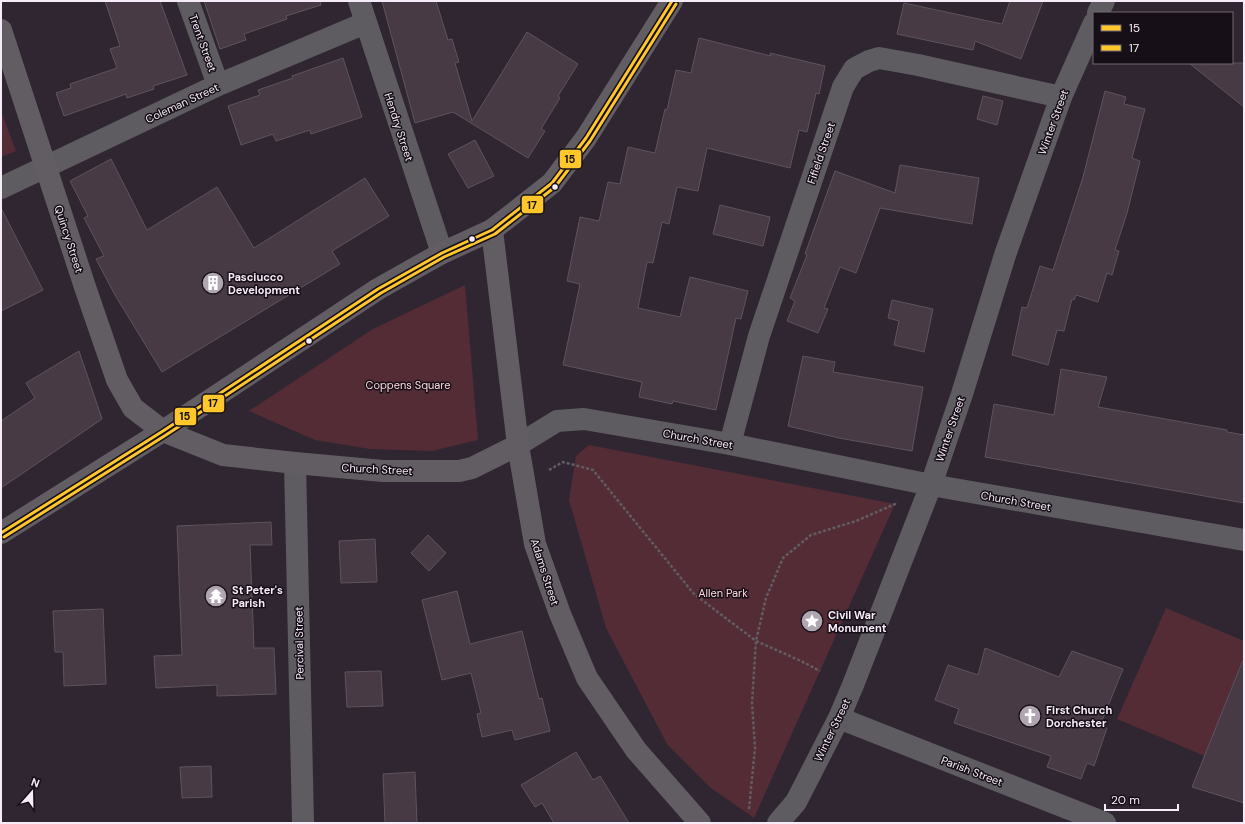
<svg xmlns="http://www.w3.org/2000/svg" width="1245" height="824" viewBox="0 0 1245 824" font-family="'DM Sans',sans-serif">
<rect width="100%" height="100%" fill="#2f2631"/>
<g fill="#532c36">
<path d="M 1,111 L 16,151 L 1,157 Z"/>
<path d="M 465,285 L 478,440 L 432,451 L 370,449 L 315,440 L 249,411 L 373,329 Z"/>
<path d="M 589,445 L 895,504 L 754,818 L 711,788 L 667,744 L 606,628 L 569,500 L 576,456 Z"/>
<path d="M 1166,608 L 1244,641 L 1244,656 L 1205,756 L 1117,719 Z"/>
</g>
<g fill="#473a44" stroke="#5d545c">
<path d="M 105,1 L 160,1 L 187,75 L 153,86 L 154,89 L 127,98 L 126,94 L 64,116 L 56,93 L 71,88 L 70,84 L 117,68 L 110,49 L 120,46 Z"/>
<path d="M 204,1 L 320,1 L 321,5 L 286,16 L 287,19 L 244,34 L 246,40 L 220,49 Z"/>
<path d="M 382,1 L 436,1 L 448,40 L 452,39 L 459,62 L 455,63 L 472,121 L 527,32 L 578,64 L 558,96 L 560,98 L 541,129 L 545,131 L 528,158 L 453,112 L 415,123 Z"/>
<path d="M 1010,1 L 1043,1 L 1021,59 L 975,41 L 973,50 L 897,34 L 904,3 L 1002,24 Z"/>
<path d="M 699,38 L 771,56 L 770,53 L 825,66 L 819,94 L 816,93 L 807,132 L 799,130 L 790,168 L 707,148 L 698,191 L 677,187 L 669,224 L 662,222 L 653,263 L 647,262 L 638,308 L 680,317 L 690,277 L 748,291 L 741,319 L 736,318 L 716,410 L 673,401 L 672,404 L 639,397 L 642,382 L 563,365 L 580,284 L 567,281 L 580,217 L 599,221 L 608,182 L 620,184 L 628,147 L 655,153 L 665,109 L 667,110 L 676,70 L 691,73 Z"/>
<path d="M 343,58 L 362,117 L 311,134 L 310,130 L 276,141 L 273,134 L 241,145 L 228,106 L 260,95 L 258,90 L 293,78 L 292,76 Z"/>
<path d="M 1189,63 L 1244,63 L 1244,107 Z"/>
<path d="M 1105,91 L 1126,97 L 1124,104 L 1145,109 L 1132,158 L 1140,161 L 1127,213 L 1115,250 L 1119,251 L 1112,275 L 1107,273 L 1098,302 L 1076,295 L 1074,300 L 1072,299 L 1064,331 L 1057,330 L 1048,365 L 1012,355 L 1022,307 L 1027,308 L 1040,266 L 1053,270 L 1083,177 Z"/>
<path d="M 983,96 L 1003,101 L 997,125 L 977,119 Z"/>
<path d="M 475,140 L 494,176 L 468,188 L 448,154 Z"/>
<path d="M 111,159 L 147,230 L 217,187 L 254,248 L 365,178 L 389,216 L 332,251 L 340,264 L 162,372 L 115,295 L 96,259 L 104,256 L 84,218 L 88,216 L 70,181 Z"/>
<path d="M 900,165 L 979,178 L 972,224 L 880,208 L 856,273 L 840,267 L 824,308 L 828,309 L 818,333 L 787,321 L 795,301 L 790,298 L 807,255 L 805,254 L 835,171 L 895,193 Z"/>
<path d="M 720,205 L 770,217 L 763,246 L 713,234 Z"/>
<path d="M 1,208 L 43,290 L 1,311 Z"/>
<path d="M 892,300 L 933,309 L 924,352 L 894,345 L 899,321 L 888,318 Z"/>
<path d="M 79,351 L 102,419 L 1,488 L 1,421 L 35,398 L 26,383 Z"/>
<path d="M 803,356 L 835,362 L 833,372 L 923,387 L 912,451 L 839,438 L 788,426 Z"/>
<path d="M 1061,369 L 1107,377 L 1098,407 L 1227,430 L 1227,432 L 1244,435 L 1244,503 L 985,457 L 994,404 L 1054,415 Z"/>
<path d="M 271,522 L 272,545 L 250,545 L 254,648 L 274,648 L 276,694 L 217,696 L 217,685 L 156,688 L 154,656 L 182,655 L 177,526 Z"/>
<path d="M 428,535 L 446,553 L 429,571 L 411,553 Z"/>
<path d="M 375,539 L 377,582 L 341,583 L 339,541 Z"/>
<path d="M 457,591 L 470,644 L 522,631 L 539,699 L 542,698 L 550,731 L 515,740 L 512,730 L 482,737 L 477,714 L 481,713 L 471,673 L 442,680 L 422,600 Z"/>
<path d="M 103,609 L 106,684 L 64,686 L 63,652 L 55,652 L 53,611 Z"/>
<path d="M 985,648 L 1059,677 L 1072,651 L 1123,669 L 1100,726 L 1107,728 L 1094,766 L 1087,763 L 1081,779 L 1047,767 L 1051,756 L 954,723 L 959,709 L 935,700 L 948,665 L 978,675 Z"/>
<path d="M 1243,660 L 1244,660 L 1244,803 L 1192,787 Z"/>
<path d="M 381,671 L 383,706 L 347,707 L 345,672 Z"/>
<path d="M 576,752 L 593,780 L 600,776 L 629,823 L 554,823 L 542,803 L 535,807 L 521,785 Z"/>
<path d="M 211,766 L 212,797 L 182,798 L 180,767 Z"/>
<path d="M 415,772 L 417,823 L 385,823 L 383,774 Z"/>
</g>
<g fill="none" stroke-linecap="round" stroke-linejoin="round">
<g stroke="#615d63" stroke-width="2.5" stroke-dasharray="3 2" stroke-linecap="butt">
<path d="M 549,470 L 563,462 L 593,470 L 694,594 L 756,641 L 801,661 L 820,671"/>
<path d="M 749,809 L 755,748 L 752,703 L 756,641 L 766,598 L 783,558 L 811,535 L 856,521 L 895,504 L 896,501"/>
</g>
<g stroke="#5e5c61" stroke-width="22">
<path d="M 188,1 L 218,85"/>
<path d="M 359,1 L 442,253"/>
<path d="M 1098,13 L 1104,1"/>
<path d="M 1,188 L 218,85 L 365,23"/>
<path d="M 730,444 L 759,336 L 843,87 L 854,69 L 869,61 L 879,58 L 918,65 L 1061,97"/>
<path d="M 518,445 L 557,421 L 584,419 L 730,444 L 931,485 L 1244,540"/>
<path d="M 295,463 L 303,823"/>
<path d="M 839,718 L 1105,823"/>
<path d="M 778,823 L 796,802 L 839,718 L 853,685 L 931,485 L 962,394 L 1005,255 L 1061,97 L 1094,23"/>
</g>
<g stroke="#615d63" stroke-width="22">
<path d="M 1,30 L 85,287 L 117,380 L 133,408 L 163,431 L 223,455 L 295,463 L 383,471 L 459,471 L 472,468 L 518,445"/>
<path d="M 492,230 L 518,445 L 535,544 L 560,614 L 587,678 L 636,750 L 700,823"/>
<path d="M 1,533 L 163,431 L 378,289 L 442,253 L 492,230 L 552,183 L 586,138 L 672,1"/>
</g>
<g stroke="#160f17" stroke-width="6">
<path id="bus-1" d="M 1,533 L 163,431 L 378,289 L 442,253 L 492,230 L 552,183 L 586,138 L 672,1"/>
</g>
<g stroke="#160f17" stroke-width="6">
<path id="bus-2" d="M 4,537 L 166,435 L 381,293 L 444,257 L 495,234 L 555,187 L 590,141 L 676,4"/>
</g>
<use href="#bus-1" stroke="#ffc72c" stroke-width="3"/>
<use href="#bus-2" stroke="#ffc72c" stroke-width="3"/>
</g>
<defs>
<g id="building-disc" transform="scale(1.15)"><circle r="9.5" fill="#b0a6b2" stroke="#160f17"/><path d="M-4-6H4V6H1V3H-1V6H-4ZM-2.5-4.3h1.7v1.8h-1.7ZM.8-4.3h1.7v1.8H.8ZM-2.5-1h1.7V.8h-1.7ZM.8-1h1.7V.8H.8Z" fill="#fff"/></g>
<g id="temple-disc" transform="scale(1.15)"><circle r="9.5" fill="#b0a6b2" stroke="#160f17"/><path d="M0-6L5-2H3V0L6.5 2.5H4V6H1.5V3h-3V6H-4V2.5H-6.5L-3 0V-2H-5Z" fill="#fff"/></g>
<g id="sight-disc" transform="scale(1.15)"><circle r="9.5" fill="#b0a6b2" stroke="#160f17"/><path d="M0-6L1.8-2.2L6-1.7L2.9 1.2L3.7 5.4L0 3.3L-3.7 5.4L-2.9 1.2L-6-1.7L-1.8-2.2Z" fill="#fff"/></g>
<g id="church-disc" transform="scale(1.15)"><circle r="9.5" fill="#b0a6b2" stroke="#160f17"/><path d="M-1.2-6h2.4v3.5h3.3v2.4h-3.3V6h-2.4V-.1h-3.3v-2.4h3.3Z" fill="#fff"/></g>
</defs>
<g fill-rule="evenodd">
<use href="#building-disc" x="213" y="283"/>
<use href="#temple-disc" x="216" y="596"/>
<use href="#sight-disc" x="812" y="621"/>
<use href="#church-disc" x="1030" y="716"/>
</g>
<g fill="#f6ebf8" stroke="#160f17" stroke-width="1.5">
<circle cx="555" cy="187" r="3.5"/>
<circle cx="472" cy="239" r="3.5"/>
<circle cx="309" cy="341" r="3.5"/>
</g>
<g text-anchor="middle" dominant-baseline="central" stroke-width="3" stroke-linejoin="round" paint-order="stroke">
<g font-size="11" fill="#f6ebf8" stroke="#160f17">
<text transform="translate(203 43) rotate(70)">Trent Street</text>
<text transform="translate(182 103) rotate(-25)">Coleman Street</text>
<text transform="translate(1053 122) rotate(-70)">Winter Street</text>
<text transform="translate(399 127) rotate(72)">Hendry Street</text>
<text transform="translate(821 153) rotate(-71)">Fifield Street</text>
<text transform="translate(69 239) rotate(72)">Quincy Street</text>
<text transform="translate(950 429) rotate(-71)">Winter Street</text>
<text transform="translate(698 439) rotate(10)">Church Street</text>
<text transform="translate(377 469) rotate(3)">Church Street</text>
<text transform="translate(1016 501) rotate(10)">Church Street</text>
<text transform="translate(545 572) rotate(72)">Adams Street</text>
<text transform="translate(299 643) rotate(-91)">Percival Street</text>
<text transform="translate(832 730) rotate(-64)">Winter Street</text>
<text transform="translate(972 771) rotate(21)">Parish Street</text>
</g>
<g font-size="11" font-weight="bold" fill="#f6ebf8" stroke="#160f17" text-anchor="start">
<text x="228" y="277">Pasciucco<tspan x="228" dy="13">Development</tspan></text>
<text x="232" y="590">St Peter's<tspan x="232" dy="13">Parish</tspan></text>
<text x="828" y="615">Civil War<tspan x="828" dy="13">Monument</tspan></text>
<text x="1046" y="710">First Church<tspan x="1046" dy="13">Dorchester</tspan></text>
</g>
<g font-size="11" fill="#fcd7dd" stroke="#160f17">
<text x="408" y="385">Coppens Square</text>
<text x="723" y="593">Allen Park</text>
</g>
</g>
<g stroke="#160f17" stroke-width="1.5">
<rect x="559" y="149" width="23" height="20" rx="4" fill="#ffc72c"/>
<rect x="521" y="195" width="23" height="19" rx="4" fill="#ffc72c"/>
<rect x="202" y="394" width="23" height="19" rx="4" fill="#ffc72c"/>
<rect x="174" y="407" width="23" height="19" rx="4" fill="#ffc72c"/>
</g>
<g font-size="11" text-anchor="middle" font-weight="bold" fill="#111">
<text x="570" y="163">15</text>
<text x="532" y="209">17</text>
<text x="213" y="407">17</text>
<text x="185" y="420">15</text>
</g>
<rect width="1245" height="824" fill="none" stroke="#f6ebf8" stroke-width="4"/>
<rect x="1093" y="12" width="140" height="52" fill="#160f17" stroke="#706771"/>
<rect x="1101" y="25" width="20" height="6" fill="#ffc72c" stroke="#706771"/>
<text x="1129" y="32" font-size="12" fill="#f6ebf8">15</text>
<rect x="1101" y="45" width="20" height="6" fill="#ffc72c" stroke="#706771"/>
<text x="1129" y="52" font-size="12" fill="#f6ebf8">17</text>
<g transform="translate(32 792) rotate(20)" stroke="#160f17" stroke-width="3" paint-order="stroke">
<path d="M0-3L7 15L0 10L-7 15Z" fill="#f6ebf8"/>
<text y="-6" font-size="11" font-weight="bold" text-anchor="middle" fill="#f6ebf8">N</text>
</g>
<path d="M1105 804v6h73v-6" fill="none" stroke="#f6ebf8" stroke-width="2"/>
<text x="1111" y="804" font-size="12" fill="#f6ebf8" stroke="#160f17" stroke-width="3" paint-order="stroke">20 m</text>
</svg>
